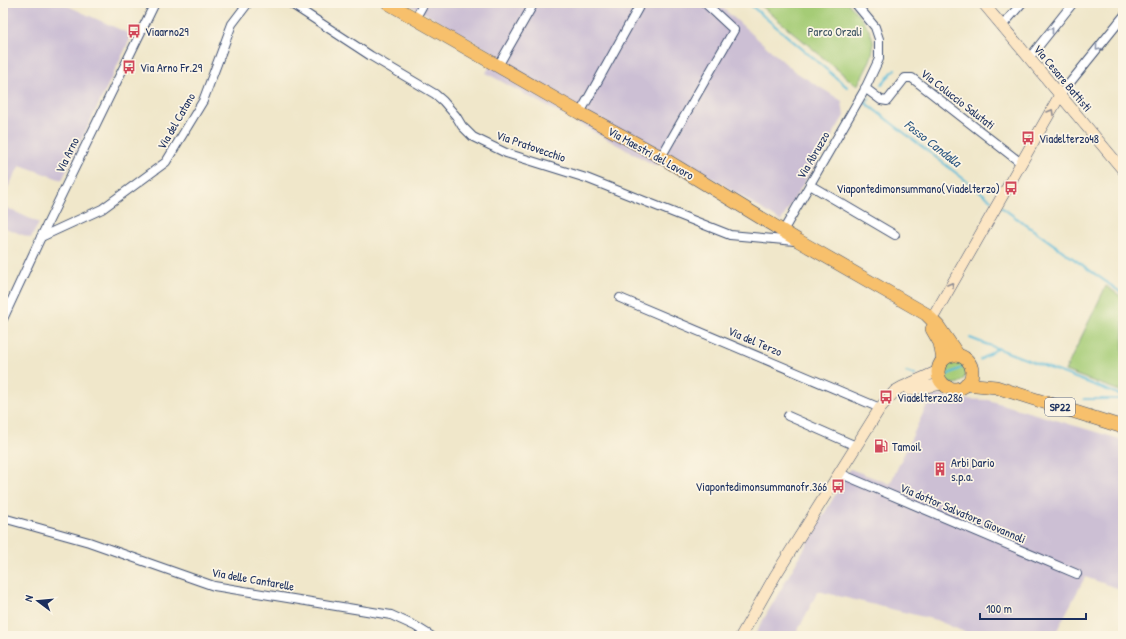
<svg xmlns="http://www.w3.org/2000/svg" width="1126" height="639" viewBox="0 0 1126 639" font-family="'Patrick Hand',sans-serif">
<rect width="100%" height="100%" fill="#fcf5e5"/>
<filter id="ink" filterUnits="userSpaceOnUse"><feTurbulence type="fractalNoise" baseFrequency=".025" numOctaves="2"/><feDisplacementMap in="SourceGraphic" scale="8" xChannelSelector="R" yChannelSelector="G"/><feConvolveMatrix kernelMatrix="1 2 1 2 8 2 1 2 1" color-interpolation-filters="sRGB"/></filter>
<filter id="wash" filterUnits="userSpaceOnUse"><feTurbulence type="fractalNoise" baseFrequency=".012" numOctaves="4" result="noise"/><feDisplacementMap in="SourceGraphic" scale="16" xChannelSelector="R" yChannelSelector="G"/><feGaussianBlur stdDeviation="0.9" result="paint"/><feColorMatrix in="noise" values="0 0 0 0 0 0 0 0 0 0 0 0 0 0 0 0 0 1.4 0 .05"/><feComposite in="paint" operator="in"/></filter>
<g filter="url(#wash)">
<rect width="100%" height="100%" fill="#f0e7ca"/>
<g fill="#ccbfd4">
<path d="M 3,3 L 61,3 L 132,35 L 62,180 L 20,165 L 3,197 Z"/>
<path d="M 407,3 L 717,3 L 794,71 L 842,101 L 844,116 L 781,221 L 674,154 L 656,166 L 486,73 L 496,54 Z"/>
<path d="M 3,206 L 39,223 L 31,238 L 3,227 Z"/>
<path d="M 932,394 L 956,399 L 988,400 L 1123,440 L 1123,590 L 1085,577 L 1054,636 L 974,636 L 936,620 L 818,591 L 795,636 L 754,636 L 850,469 L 890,484 Z"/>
</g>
<g fill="#a5cc76" stroke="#607e6a">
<path d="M 758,3 L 848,3 C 879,39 881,43 857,86 Z"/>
<path d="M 1106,286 L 1123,298 L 1123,392 L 1065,371 Z"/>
<circle cx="954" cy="372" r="12"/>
</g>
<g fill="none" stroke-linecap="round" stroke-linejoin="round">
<g stroke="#5bbbda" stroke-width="2">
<path d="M 748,3 L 847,87"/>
<path d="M 881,85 L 895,69"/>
<path d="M 863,101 L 991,200"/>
<path d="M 866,103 L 870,98"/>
<path d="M 1001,207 L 1123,294"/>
<path d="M 970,338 L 1123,396"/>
<path d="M 980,360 L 998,348"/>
<path d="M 906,372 L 915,375"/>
<path d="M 945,376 L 963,367"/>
<path d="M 1084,399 L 1123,399"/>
</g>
</g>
</g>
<g filter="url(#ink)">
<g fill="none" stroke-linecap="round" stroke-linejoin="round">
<g stroke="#3b4b6e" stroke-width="10">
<g id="street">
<path d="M 290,3 L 371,56 L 435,94 L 443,101 L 456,116 L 462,126 L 473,137 L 506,153 L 586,178 L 730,235 L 795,241"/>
<path d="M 415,19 L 424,3"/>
<path d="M 1002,26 L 1022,3"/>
<path d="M 1030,57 L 1073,3"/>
<path d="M 498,66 L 534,3"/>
<path d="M 865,88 L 881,100 L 887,101 L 905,78 L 912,78 L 1021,163"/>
<path d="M 1060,95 L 1123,17"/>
<path d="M 580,113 L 641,3"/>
<path d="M 661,157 L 734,30 L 705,3"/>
<path d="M 810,185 L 895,235"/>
<path d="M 783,231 L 864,91 L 879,59 L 879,39 L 875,27 L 855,3"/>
<path d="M 41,237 L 102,209 L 166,162 L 203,101 L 232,24 L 248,3"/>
<path d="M 620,298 L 880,408"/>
<path d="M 3,319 L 41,237 L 155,3"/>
<path d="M 788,416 L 856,446"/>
<path d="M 839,473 L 1077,574"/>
<path d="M 3,518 L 89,542 L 214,586 L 391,615 L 415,626 L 431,636"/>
</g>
</g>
<g stroke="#3b4b6e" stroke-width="12">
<g id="secondary">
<path d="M 983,3 L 1123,170"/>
<path d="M 932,319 L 1060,95"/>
<path d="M 909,390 L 942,384"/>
<path d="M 741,636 L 775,576 L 880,408 L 895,391 L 902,387 L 938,371"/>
</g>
</g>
<g stroke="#3b4b6e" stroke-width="14">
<g id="primary">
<path d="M 388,3 L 580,113 L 661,157 L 799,241 L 926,314 L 938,326 L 958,355"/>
<path d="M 932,329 L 940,343 L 943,360"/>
<circle cx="955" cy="372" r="17"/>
<path d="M 966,384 L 996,387 L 1123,427"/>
</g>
</g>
<use href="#street" stroke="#fff" stroke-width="8"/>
<use href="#secondary" stroke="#fce6c4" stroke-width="11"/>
<use href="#primary" stroke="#f7c06c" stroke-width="13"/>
</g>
<defs><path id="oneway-chevron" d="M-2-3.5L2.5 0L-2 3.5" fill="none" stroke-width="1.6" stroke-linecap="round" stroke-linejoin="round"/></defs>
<g stroke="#8d97ae">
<use href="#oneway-chevron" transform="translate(1051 30) rotate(-51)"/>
<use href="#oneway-chevron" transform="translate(1098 48) rotate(129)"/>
</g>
<g stroke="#8c8a91">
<use href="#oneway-chevron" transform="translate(1051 112) rotate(-60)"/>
<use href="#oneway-chevron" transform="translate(951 285) rotate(-61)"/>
</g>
</g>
<defs>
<g id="bus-bare" transform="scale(1.08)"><path d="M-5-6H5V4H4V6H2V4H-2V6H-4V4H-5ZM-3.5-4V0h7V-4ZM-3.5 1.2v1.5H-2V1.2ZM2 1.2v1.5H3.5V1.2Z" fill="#d1495b" stroke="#fcf5e5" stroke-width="2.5" paint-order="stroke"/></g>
<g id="fuel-bare" transform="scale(1.08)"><path d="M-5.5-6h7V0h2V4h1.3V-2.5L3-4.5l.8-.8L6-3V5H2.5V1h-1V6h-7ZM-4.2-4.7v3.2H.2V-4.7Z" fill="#d1495b" stroke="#fcf5e5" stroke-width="2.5" paint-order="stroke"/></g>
<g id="building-bare" transform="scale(1.08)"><path d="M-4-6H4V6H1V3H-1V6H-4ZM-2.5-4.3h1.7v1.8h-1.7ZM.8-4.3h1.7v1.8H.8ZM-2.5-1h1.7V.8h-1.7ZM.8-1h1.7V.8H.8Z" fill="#d1495b" stroke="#fcf5e5" stroke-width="2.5" paint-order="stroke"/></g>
</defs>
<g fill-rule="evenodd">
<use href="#bus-bare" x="134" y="31"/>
<use href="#bus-bare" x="129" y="67"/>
<use href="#bus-bare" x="1028" y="138"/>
<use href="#bus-bare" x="1011" y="188"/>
<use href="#bus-bare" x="886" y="397"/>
<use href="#fuel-bare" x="881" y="446"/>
<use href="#building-bare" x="940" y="469"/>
<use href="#bus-bare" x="838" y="486"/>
</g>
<g text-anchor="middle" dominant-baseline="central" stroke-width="3.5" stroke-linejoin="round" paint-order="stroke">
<rect fill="#fcf5e5" stroke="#5e6a86" stroke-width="1" x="1045" y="398" width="30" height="18" rx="3"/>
<g font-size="11" font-weight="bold" fill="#1b2f5e">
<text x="1060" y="407">SP22</text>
</g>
<g font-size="12" fill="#1b2f5e" stroke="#fcf5e5" text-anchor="start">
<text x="145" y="31">Viaarno29</text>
<text x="140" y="67">Via Arno Fr.29</text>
<text x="1039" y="138">Viadelterzo48</text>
<text x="1000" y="188" text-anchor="end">Viapontedimonsummano(Viadelterzo)</text>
<text x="897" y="397">Viadelterzo286</text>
<text x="892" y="446">Tamoil</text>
<text x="951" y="462">Arbi Dario<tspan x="951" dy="14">s.p.a.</tspan></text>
<text x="827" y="486" text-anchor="end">Viapontedimonsummanofr.366</text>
</g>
<g font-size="12" fill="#3e5664" stroke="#fcf5e5">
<text x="835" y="31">Parco Orzali</text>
</g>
<g font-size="12" fill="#1b2f5e" stroke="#fcf5e5">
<text transform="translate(1063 78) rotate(50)">Via Cesare Battisti</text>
<text transform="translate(958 99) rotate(38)">Via Coluccio Salutati</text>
<text transform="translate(176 121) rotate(-60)">Via del Catano</text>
<text transform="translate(531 146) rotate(19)">Via Pratovecchio</text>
<text transform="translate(651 153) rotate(29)">Via Maestri del Lavoro</text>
<text transform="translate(67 155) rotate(-64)">Via Arno</text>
<text transform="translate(813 155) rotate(-60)">Via Abruzzo</text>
<text transform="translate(755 341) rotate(23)">Via del Terzo</text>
<text transform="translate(963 513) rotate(23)">Via dottor Salvatore Giovannoli</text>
<text transform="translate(253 579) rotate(10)">Via delle Cantarelle</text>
</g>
<g font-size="13" font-style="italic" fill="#2e5983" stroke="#fcf5e5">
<text transform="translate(933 143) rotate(38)">Fosso Candalla</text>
</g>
</g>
<rect width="1126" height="639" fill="none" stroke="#fcf5e5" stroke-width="16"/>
<g transform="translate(38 601) rotate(286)" stroke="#fcf5e5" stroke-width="3" paint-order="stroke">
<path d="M0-3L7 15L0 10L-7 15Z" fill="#1b2f5e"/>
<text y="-6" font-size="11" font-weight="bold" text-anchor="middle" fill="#1b2f5e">N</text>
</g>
<path d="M980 613v6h106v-6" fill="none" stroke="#1b2f5e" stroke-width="2"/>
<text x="986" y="613" font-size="12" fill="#1b2f5e" stroke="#fcf5e5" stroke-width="3" paint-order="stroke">100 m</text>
</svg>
